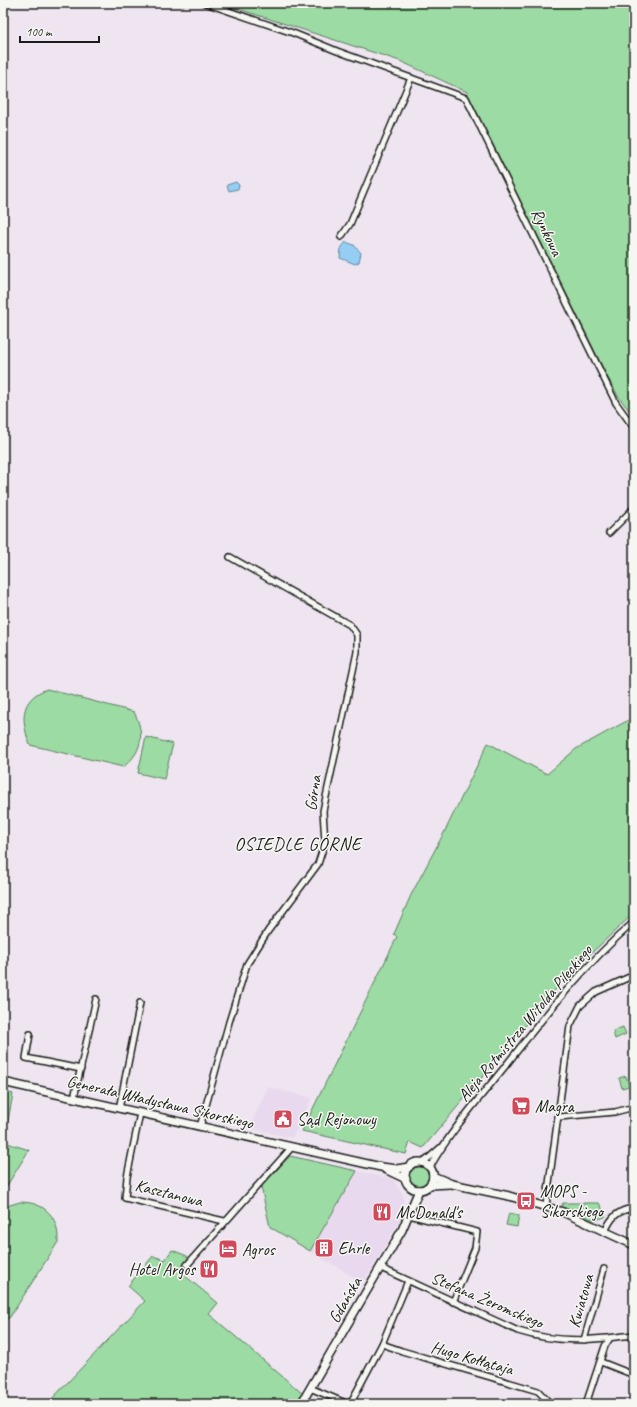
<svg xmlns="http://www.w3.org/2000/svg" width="637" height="1407" viewBox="0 0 637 1407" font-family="Caveat,sans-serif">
<rect width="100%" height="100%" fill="#eee5f0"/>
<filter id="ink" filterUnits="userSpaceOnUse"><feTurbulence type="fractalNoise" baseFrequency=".025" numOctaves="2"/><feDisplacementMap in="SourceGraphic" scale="8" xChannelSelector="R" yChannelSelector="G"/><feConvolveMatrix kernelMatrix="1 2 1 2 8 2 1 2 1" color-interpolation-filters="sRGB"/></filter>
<g filter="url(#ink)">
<g fill="#e9d9ee">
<path d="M 268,1087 L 312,1098 L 292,1138 L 249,1128 Z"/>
<path d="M 357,1171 L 393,1179 L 403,1195 L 404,1200 L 404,1213 L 365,1280 L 359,1280 L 310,1251 Z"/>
</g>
<g fill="#9cdba3" stroke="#5c7c60">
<path d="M 220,3 L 634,3 L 634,417 L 618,396 L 607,376 L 467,92 L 400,61 Z"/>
<path d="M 47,689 L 134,712 C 145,733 143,752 123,767 L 30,745 C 21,721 19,699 47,689 Z"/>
<path d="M 634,717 L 634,913 L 566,977 L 423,1148 L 410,1142 L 406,1154 L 302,1131 L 397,937 L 394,934 L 411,895 L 447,827 L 488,743 L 547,774 L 576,749 Z"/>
<path d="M 146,737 L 173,744 L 164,779 L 138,773 Z"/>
<path d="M 623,1027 L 626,1034 L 615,1039 L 613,1031 Z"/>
<path d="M 626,1076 L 629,1086 L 622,1088 L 619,1078 Z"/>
<path d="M 3,1091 L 13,1094 L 4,1142 L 29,1150 L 3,1192 Z"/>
<path d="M 290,1156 L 357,1171 L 310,1251 L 270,1227 L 261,1187 Z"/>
<circle cx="419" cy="1177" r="10"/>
<path d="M 20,1202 C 45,1202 59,1217 58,1242 L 10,1317 L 3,1321 L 3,1210 L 10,1205 Z"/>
<path d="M 563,1203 L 599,1203 L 605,1213 L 605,1217 L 595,1220 L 591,1219 L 561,1207 Z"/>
<path d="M 509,1213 L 519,1215 L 517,1227 L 506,1225 Z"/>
<path d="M 172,1250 L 187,1256 L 189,1261 L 182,1266 L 187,1270 L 184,1275 L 218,1303 L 209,1314 L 303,1394 L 297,1404 L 52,1404 L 49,1402 L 145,1301 L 128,1286 L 153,1256 L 165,1260 Z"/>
</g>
<g fill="#94cef4" stroke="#64879e">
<path d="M 236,182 L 239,185 L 238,189 L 229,191 L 227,185 Z"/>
<path d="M 346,242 L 354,245 L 361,253 L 359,262 L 355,264 L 340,258 L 341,248 Z"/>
</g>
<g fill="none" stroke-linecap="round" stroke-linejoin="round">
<g stroke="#1c1c1c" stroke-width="8">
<g id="minor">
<path d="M 205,3 L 293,33 L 337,51 L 466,98 L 616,403 L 634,428"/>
<path d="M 341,237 L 350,224 L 411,78"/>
<path d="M 609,533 L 634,508"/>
<path d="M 30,1034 L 26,1058 L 81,1069"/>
<path d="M 74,1098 L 96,999"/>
<path d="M 119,1109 L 140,1003"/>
<path d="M 140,1113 L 127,1177 L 125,1198 L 224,1221"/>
<path d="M 559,1117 L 615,1112 L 634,1107"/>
<path d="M 200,1127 L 229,1022 L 247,964 L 268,931 L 318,864 L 325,842 L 323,811 L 357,652 L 357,635 L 350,625 L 230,557"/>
<path d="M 423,1163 L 440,1148"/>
<path d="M 430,1167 C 450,1132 477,1101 503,1069 C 543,1018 584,965 634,922"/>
<path d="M 546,1206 L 570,1026 L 580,1006 L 596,992 L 634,975"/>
<path d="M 409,1215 L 477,1232 L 475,1248 L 453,1302"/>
<path d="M 605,1232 C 611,1217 618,1210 634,1208"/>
<path d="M 187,1265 L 292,1147"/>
<path d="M 381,1268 L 518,1331 C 559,1344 593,1340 634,1335"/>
<path d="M 584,1340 L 604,1269"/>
<path d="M 382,1344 L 402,1351 L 538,1391 L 551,1404"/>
<path d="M 601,1362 L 634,1375"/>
<path d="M 310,1388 L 348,1404"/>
<path d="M 350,1404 L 382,1344 L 408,1281"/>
<path d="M 586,1404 L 605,1346 L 610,1338"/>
</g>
</g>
<g stroke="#1c1c1c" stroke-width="10">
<g id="major">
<path d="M 3,1082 L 381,1167 L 397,1169 L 409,1167"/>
<circle cx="419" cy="1176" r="14"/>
<path d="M 385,1169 L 406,1179"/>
<path d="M 433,1176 L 452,1184 L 509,1196 L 563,1212 L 634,1245"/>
<path d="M 430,1185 L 450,1184"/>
<path d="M 301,1404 L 402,1230 L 419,1190"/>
</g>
</g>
<use href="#minor" stroke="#f6f6f2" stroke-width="5"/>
<use href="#major" stroke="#f6f6f2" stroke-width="7"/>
</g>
</g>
<defs>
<g id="supermarket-square" transform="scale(1)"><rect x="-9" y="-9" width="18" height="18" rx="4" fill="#d1495b" stroke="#f6f6f2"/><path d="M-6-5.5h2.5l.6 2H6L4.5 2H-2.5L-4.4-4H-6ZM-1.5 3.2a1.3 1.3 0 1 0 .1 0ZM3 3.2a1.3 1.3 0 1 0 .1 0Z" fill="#fff"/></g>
<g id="civic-square" transform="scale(1)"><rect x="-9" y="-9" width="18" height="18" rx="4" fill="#d1495b" stroke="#f6f6f2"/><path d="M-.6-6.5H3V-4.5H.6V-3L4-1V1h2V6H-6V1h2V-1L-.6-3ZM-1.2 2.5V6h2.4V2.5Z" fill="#fff"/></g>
<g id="bus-square" transform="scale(1)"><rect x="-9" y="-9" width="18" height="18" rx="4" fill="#d1495b" stroke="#f6f6f2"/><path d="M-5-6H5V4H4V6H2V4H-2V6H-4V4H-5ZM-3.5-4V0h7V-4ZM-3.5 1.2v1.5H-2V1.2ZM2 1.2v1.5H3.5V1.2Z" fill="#fff"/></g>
<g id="restaurant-square" transform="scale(1)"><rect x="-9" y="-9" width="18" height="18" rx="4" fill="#d1495b" stroke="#f6f6f2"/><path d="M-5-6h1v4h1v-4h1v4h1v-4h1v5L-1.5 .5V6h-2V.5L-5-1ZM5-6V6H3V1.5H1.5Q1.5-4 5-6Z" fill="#fff"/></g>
<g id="building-square" transform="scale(1)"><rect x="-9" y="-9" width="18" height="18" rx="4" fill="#d1495b" stroke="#f6f6f2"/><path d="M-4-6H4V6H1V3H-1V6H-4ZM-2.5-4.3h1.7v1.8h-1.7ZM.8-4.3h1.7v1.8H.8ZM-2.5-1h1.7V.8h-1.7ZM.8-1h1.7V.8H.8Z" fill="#fff"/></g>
<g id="hotel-square" transform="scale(1)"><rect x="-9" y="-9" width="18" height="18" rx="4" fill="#d1495b" stroke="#f6f6f2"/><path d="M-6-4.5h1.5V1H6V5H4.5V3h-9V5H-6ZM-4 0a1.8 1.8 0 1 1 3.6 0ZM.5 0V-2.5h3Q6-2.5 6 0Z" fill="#fff"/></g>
</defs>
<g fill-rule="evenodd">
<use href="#supermarket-square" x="521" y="1106"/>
<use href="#civic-square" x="283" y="1119"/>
<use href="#bus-square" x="526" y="1201"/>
<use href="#restaurant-square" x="382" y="1212"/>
<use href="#building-square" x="324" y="1248"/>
<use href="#hotel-square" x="228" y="1249"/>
<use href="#restaurant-square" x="209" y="1269"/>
</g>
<g text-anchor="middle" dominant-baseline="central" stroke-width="3" stroke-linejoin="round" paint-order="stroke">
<g font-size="17" fill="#1c1c1c" stroke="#f6f6f2">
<text transform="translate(547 232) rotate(64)">Rynkowa</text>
<text transform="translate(313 793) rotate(-81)">Górna</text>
<text transform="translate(525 1023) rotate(-50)">Aleja Rotmistrza Witolda Pileckiego</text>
<text transform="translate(160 1102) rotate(13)">Generała Władysława Sikorskiego</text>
<text transform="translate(169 1193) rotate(14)">Kasztanowa</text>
<text transform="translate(345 1300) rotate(-60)">Gdańska</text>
<text transform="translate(487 1300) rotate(23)">Stefana Żeromskiego</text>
<text transform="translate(581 1301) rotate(-74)">Kwiatowa</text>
<text transform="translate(472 1358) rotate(16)">Hugo Kołłątaja</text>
</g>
<g font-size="17" fill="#1c1c1c" stroke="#f6f6f2" text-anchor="start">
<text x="535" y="1106">Magra</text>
<text x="297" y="1119">Sąd Rejonowy</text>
<text x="540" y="1191">MOPS -<tspan x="540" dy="20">Sikorskiego</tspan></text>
<text x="396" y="1212">McDonald's</text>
<text x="338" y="1248">Ehrle</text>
<text x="242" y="1249">Agros</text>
<text x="195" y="1269" text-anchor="end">Hotel Argos</text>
</g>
<g font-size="18" letter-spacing="1" fill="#1c1c1c" stroke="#f6f6f2">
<text x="298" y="844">OSIEDLE GÓRNE</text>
</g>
</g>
<rect width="637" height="1407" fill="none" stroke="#f6f6f2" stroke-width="16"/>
<rect x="8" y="8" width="621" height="1391" fill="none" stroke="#1c1c1c" stroke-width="1.5" filter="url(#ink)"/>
<path d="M20 36v6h79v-6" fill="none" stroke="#1c1c1c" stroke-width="2"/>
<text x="26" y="36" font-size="12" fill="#1c1c1c" stroke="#f6f6f2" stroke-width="3" paint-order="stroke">100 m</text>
</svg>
